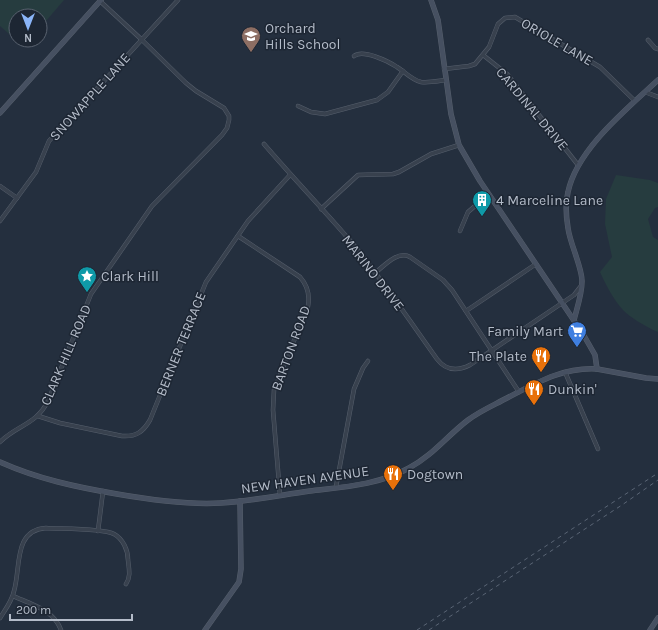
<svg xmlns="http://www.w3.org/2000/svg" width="658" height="630" viewBox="0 0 658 630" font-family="Karla,sans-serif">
<rect width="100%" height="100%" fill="#242f3e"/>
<g fill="#263c3f">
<path d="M 0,0 L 64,0 L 40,28 L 40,16 L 16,16 L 16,40 L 0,26 Z"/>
<path d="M 616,175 L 650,180 L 658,183 L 658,207 L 655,208 L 648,219 L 653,237 L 658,240 L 658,332 C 650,329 629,317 623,310 C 613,299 606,285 600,272 L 612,257 L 605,224 L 606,199 Z"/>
</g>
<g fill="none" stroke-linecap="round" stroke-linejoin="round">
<g stroke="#565f6c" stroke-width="4.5">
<g id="street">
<path d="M 648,40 L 655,48 L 658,49"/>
<path d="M 483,55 L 507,74 L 578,165"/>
<path d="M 354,56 C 363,49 388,61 397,67 C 405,72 412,80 421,82 C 429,83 438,81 446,80"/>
<path d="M 444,69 L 469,66 L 475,64 L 489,47 L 498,24 L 505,18 L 515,17 L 600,67 L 635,101"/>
<path d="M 645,92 L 658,97"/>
<path d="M 298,106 L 311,112 L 325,114 L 377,100 L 388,92 L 403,71"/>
<path d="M 264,144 C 293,178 324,210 353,244 C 383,281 410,321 437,359 C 446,371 458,371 470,365 L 574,295 L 581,286"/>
<path d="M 0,186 L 17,198"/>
<path d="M 321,209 L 358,175 L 393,174 L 399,172 L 431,154 L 459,145"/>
<path d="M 0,221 L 36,172 L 49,141 L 178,0"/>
<path d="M 460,231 L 468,212 L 489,194"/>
<path d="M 238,236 L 300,277 C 308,286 310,295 308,306 L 274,390 L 273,410 L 280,495"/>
<path d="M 375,273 C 384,266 398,250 410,257 L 443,280 L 452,290 L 519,392"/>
<path d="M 466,311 L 536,264"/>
<path d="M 565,372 L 598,449"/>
<path d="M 38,416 L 60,423 L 122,436 C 136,437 143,432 150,420 L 206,282 L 248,221 L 290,175"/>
<path d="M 0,442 C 17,425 36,425 48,401 L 91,294 L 152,206 L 222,135 L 227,128 L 229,120 L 229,116 L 224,108 L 196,91 L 186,83 L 141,39 L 100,1"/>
<path d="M 336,487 L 354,389 L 363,368 L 368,361"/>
<path d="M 98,531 L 103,491"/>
<path d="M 13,596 C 31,604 54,610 61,630"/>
<path d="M 0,618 C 5,610 12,601 14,591 C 21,568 13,530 46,528 C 61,529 102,528 114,534 C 123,539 128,550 128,560 C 129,569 131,577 126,584"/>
</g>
</g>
<g stroke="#565f6c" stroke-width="5.5">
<g id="secondary">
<path d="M 431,0 L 438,20 L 451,114 L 459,145 L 480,181 L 583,334 L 595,355 L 597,369"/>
<path d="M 0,113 L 101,0"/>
<path d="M 574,320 C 577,308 582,294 582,281 C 582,267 570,244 568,228 C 566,216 565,204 568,192 C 577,149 627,109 658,80"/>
<path d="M 0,462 C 38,479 76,487 117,494 C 151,500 186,505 221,503 C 251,501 281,495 310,491 C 343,487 379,485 409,468 C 432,456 447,436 468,420 C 480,411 494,405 507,398 C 536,383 563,367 597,369 L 646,378 L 658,379"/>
<path d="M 205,630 L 239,582 L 241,569 L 240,501"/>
<path d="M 650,630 L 658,618"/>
</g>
</g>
<use href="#street" stroke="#38414e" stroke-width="3.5"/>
<use href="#secondary" stroke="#465061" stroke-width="4.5"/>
<g stroke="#5a6575" stroke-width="1" stroke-dasharray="4 4" stroke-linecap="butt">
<path d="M 417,630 L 658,473"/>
<path d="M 429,630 L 622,505 L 658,480"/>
</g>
</g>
<defs>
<g id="school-pin" transform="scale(1)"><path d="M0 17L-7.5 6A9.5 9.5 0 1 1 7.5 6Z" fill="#8d6e63" stroke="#1d2633"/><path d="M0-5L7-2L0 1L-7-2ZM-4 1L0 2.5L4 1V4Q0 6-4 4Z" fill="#fff"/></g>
<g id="building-pin" transform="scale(1)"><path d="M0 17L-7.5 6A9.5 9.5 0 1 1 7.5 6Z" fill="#0f9aa8" stroke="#1d2633"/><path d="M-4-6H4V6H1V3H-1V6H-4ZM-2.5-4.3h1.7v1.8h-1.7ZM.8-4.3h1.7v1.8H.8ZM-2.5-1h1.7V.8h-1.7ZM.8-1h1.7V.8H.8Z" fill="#fff"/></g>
<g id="sight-pin" transform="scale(1)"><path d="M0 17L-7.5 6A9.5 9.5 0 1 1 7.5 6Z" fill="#0f9aa8" stroke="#1d2633"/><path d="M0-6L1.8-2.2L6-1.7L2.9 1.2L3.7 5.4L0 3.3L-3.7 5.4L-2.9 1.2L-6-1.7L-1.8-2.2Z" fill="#fff"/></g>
<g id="supermarket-pin" transform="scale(1)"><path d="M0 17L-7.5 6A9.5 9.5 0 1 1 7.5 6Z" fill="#3f7fe0" stroke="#1d2633"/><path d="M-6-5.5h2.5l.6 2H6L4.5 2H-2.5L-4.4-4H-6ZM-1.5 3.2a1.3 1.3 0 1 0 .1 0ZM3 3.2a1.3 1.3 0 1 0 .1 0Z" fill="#fff"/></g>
<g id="restaurant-pin" transform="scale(1)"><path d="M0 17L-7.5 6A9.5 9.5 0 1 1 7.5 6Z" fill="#e8710a" stroke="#1d2633"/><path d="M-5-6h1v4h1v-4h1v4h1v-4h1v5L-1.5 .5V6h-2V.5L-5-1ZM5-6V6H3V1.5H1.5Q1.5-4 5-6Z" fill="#fff"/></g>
</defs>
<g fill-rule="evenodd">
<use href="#school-pin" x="251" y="36"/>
<use href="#building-pin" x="482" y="200"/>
<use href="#sight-pin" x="87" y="276"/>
<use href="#supermarket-pin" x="577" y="331"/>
<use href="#restaurant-pin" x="541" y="356"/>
<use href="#restaurant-pin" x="534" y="389"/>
<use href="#restaurant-pin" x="393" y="474"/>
</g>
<g text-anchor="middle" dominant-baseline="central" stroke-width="3" stroke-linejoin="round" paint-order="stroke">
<g font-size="14" fill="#b4bcc9" stroke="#1d2633" text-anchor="start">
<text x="265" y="28">Orchard<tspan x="265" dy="16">Hills School</tspan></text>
<text x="496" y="200">4 Marceline Lane</text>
<text x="101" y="276">Clark Hill</text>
<text x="563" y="331" text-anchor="end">Family Mart</text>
<text x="527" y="356" text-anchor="end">The Plate</text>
<text x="548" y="389">Dunkin'</text>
<text x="407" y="474">Dogtown</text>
</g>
<g font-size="14" fill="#b4bcc9" stroke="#1d2633">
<text transform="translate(557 42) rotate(30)">ORIOLE LANE</text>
<text transform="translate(90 97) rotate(-48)">SNOWAPPLE LANE</text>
<text transform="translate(532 109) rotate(50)">CARDINAL DRIVE</text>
<text transform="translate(373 273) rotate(52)">MARINO DRIVE</text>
<text transform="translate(181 344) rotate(-68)">BERNER TERRACE</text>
<text transform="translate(291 348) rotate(-70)">BARTON ROAD</text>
<text transform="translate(66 355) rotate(-67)">CLARK HILL ROAD</text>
<text transform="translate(305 480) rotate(-8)">NEW HAVEN AVENUE</text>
</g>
</g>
<g transform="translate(28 28) rotate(180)"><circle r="19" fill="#1d2633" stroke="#59626f"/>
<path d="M0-3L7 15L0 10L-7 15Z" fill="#8ab4f8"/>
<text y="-6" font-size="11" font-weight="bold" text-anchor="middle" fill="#b4bcc9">N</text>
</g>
<path d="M10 614v6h122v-6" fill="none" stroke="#b4bcc9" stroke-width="2"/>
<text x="16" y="614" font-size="12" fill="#b4bcc9" stroke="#1d2633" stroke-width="3" paint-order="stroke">200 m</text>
</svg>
